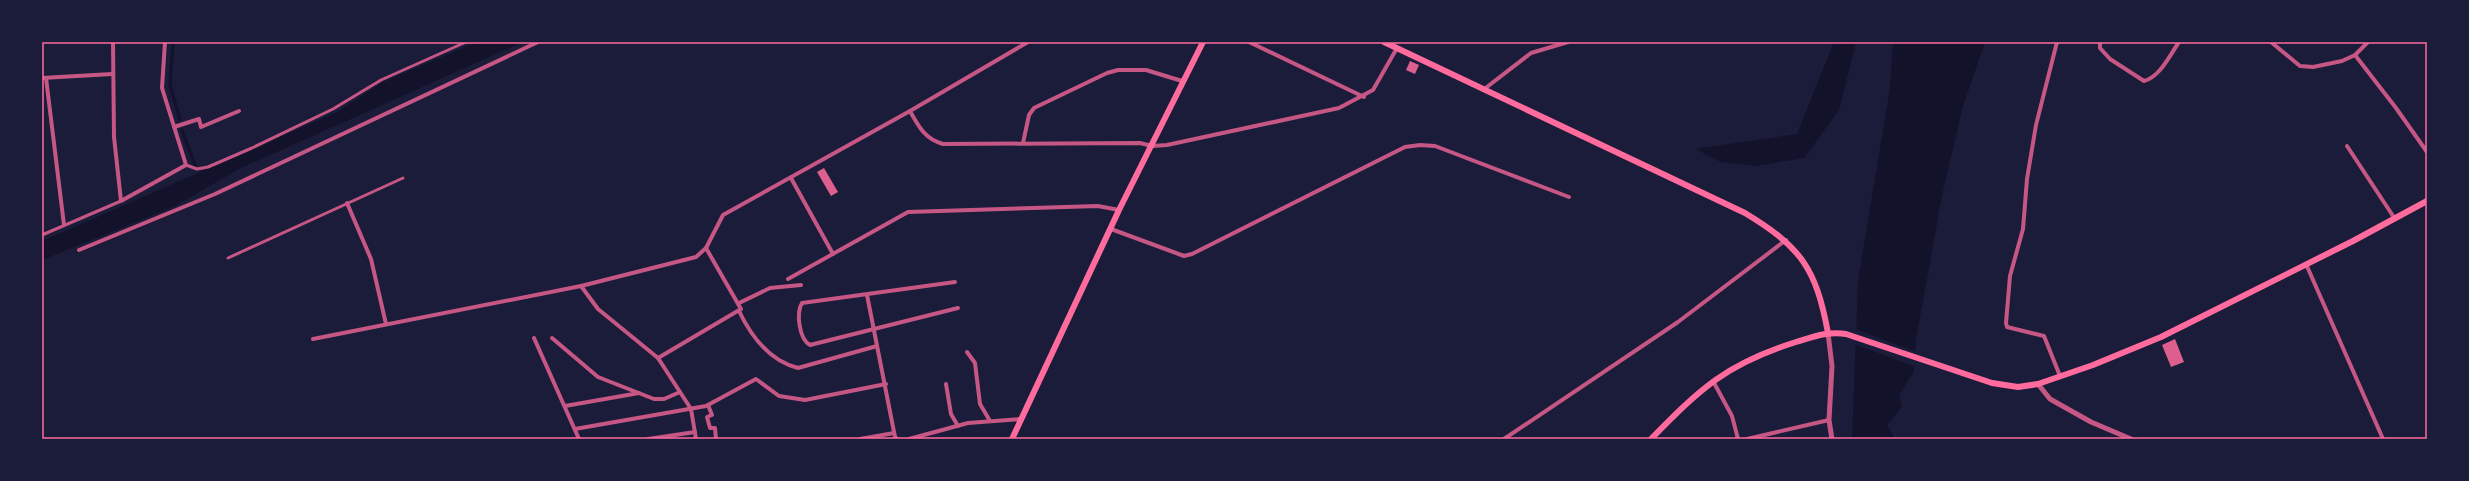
<svg xmlns="http://www.w3.org/2000/svg" width="2469" height="481" viewBox="0 0 2469 481" font-family="'Asap Condensed',sans-serif">
<rect width="100%" height="100%" fill="#1b1b3a"/>
<g fill="#12122b">
<path d="M 477,42 L 523,42 L 241,168 L 175,206 L 42,260 L 42,241 L 337,112 L 383,82 Z"/>
<path d="M 1834,42 L 1856,42 L 1839,110 L 1804,158 L 1756,166 L 1721,162 L 1696,149 L 1797,134 Z"/>
<path d="M 1893,42 L 1985,42 L 1963,106 L 1942,195 L 1916,340 L 1914,371 L 1899,395 L 1902,407 L 1887,425 L 1895,439 L 1852,439 L 1858,282 L 1890,88 Z"/>
</g>
<path fill="#1b1b3a" d="M 1855,329 L 1917,352 L 1916,367 L 1854,344 Z"/>
<g fill="none" stroke-linecap="round" stroke-linejoin="round">
<g stroke="#12122b" stroke-width="3">
<path d="M 173,42 L 170,85 L 180,120"/>
<path d="M 182,130 L 195,165"/>
</g>
</g>
<g fill="#dd5f8e">
<path d="M 1410,61 L 1419,65 L 1415,74 L 1406,70 Z"/>
<path d="M 824,168 L 838,192 L 831,196 L 817,172 Z"/>
<path d="M 2175,339 L 2184,362 L 2171,367 L 2162,345 Z"/>
</g>
<g fill="none" stroke-linecap="round" stroke-linejoin="round">
<g stroke="#c65784" stroke-width="3">
<path d="M 186,165 L 197,169 L 208,167 L 252,148 L 333,109 L 381,80 L 466,42"/>
<path d="M 42,235 L 121,201"/>
<path d="M 228,258 L 403,178"/>
</g>
<g stroke="#c65784" stroke-width="4">
<path d="M 113,42 L 114,137 L 121,201 L 186,165 L 162,88 L 165,42"/>
<path d="M 1249,42 L 1364,97"/>
<path d="M 2057,42 L 2036,125 L 2027,179 L 2023,229 L 2010,276 L 2006,323 L 2007,327 L 2044,336 L 2060,376"/>
<path d="M 2100,42 L 2100,48 L 2110,59 L 2144,81 C 2160,77 2170,55 2179,42"/>
<path d="M 2271,42 L 2300,66 L 2313,67 L 2342,61 L 2355,55 L 2368,42"/>
<path d="M 2355,55 L 2396,108 L 2427,152"/>
<path d="M 42,78 L 112,74"/>
<path d="M 46,78 L 64,225"/>
<path d="M 1483,90 L 1531,53 L 1568,42"/>
<path d="M 910,111 C 919,127 925,139 943,144 L 1140,143 L 1152,146 L 1167,145 L 1339,108 L 1373,90 L 1397,48"/>
<path d="M 174,127 L 199,119 L 201,127 L 239,111"/>
<path d="M 1023,143 L 1029,115 L 1034,108 L 1107,73 L 1118,70 L 1146,70 L 1182,81"/>
<path d="M 2347,146 L 2395,219"/>
<path d="M 791,178 L 833,254"/>
<path d="M 347,203 L 371,259 L 386,324"/>
<path d="M 1111,229 L 1184,256 L 1192,254 L 1405,147 L 1420,145 L 1435,146 L 1569,197"/>
<path d="M 79,250 L 215,194 L 538,42"/>
<path d="M 2306,264 L 2383,439"/>
<path d="M 788,279 L 908,212 L 1098,206 L 1119,210"/>
<path d="M 955,282 L 802,303 C 796,313 799,339 810,345 L 958,308"/>
<path d="M 581,286 L 598,309 L 658,358 L 691,409 L 696,439"/>
<path d="M 867,295 L 895,437 L 897,439"/>
<path d="M 739,303 L 770,288 L 801,285"/>
<path d="M 739,311 C 751,336 770,361 798,368 L 877,346"/>
<path d="M 534,338 L 579,439"/>
<path d="M 552,338 L 598,377 L 654,399 L 664,399 L 680,392"/>
<path d="M 313,339 L 581,286 L 696,257 L 706,248 L 723,215 L 910,111 L 1028,42"/>
<path d="M 967,352 L 975,363 L 980,404 L 990,421"/>
<path d="M 658,358 L 741,309 L 706,248"/>
<path d="M 1713,381 L 1732,416 L 1738,439"/>
<path d="M 946,384 L 951,414 L 958,426"/>
<path d="M 708,405 L 712,415 L 707,417 L 710,428 L 715,428 L 716,439"/>
<path d="M 565,406 L 639,393"/>
<path d="M 575,429 L 706,406 L 756,379 L 779,396 L 805,400 L 886,384"/>
<path d="M 648,439 L 695,432"/>
<path d="M 860,439 L 894,433"/>
<path d="M 909,439 L 968,423 L 1021,419"/>
<path d="M 1504,439 L 1678,322 L 1786,240"/>
<path d="M 1747,439 L 1829,420"/>
</g>
<g stroke="#c65784" stroke-width="5">
<path d="M 1828,333 L 1832,366 L 1829,420 L 1832,439"/>
<path d="M 2038,384 L 2050,399 L 2091,422 L 2131,439"/>
</g>
<g stroke="#ff6b9d" stroke-width="6">
<path d="M 1384,42 L 1745,213 C 1801,247 1816,268 1828,333"/>
<path d="M 1012,439 L 1119,210 L 1203,42"/>
<path d="M 1651,439 C 1701,388 1726,364 1796,342 C 1813,337 1828,331 1846,334 L 1992,383 L 2018,387 L 2038,384 L 2093,365 L 2161,337 L 2353,241 L 2427,201"/>
</g>
</g>
<rect width="2469" height="481" fill="none" stroke="#1b1b3a" stroke-width="86"/>
<rect x="43" y="43" width="2383" height="395" fill="none" stroke="#ff6b9d" stroke-width="1.5"/>
</svg>
